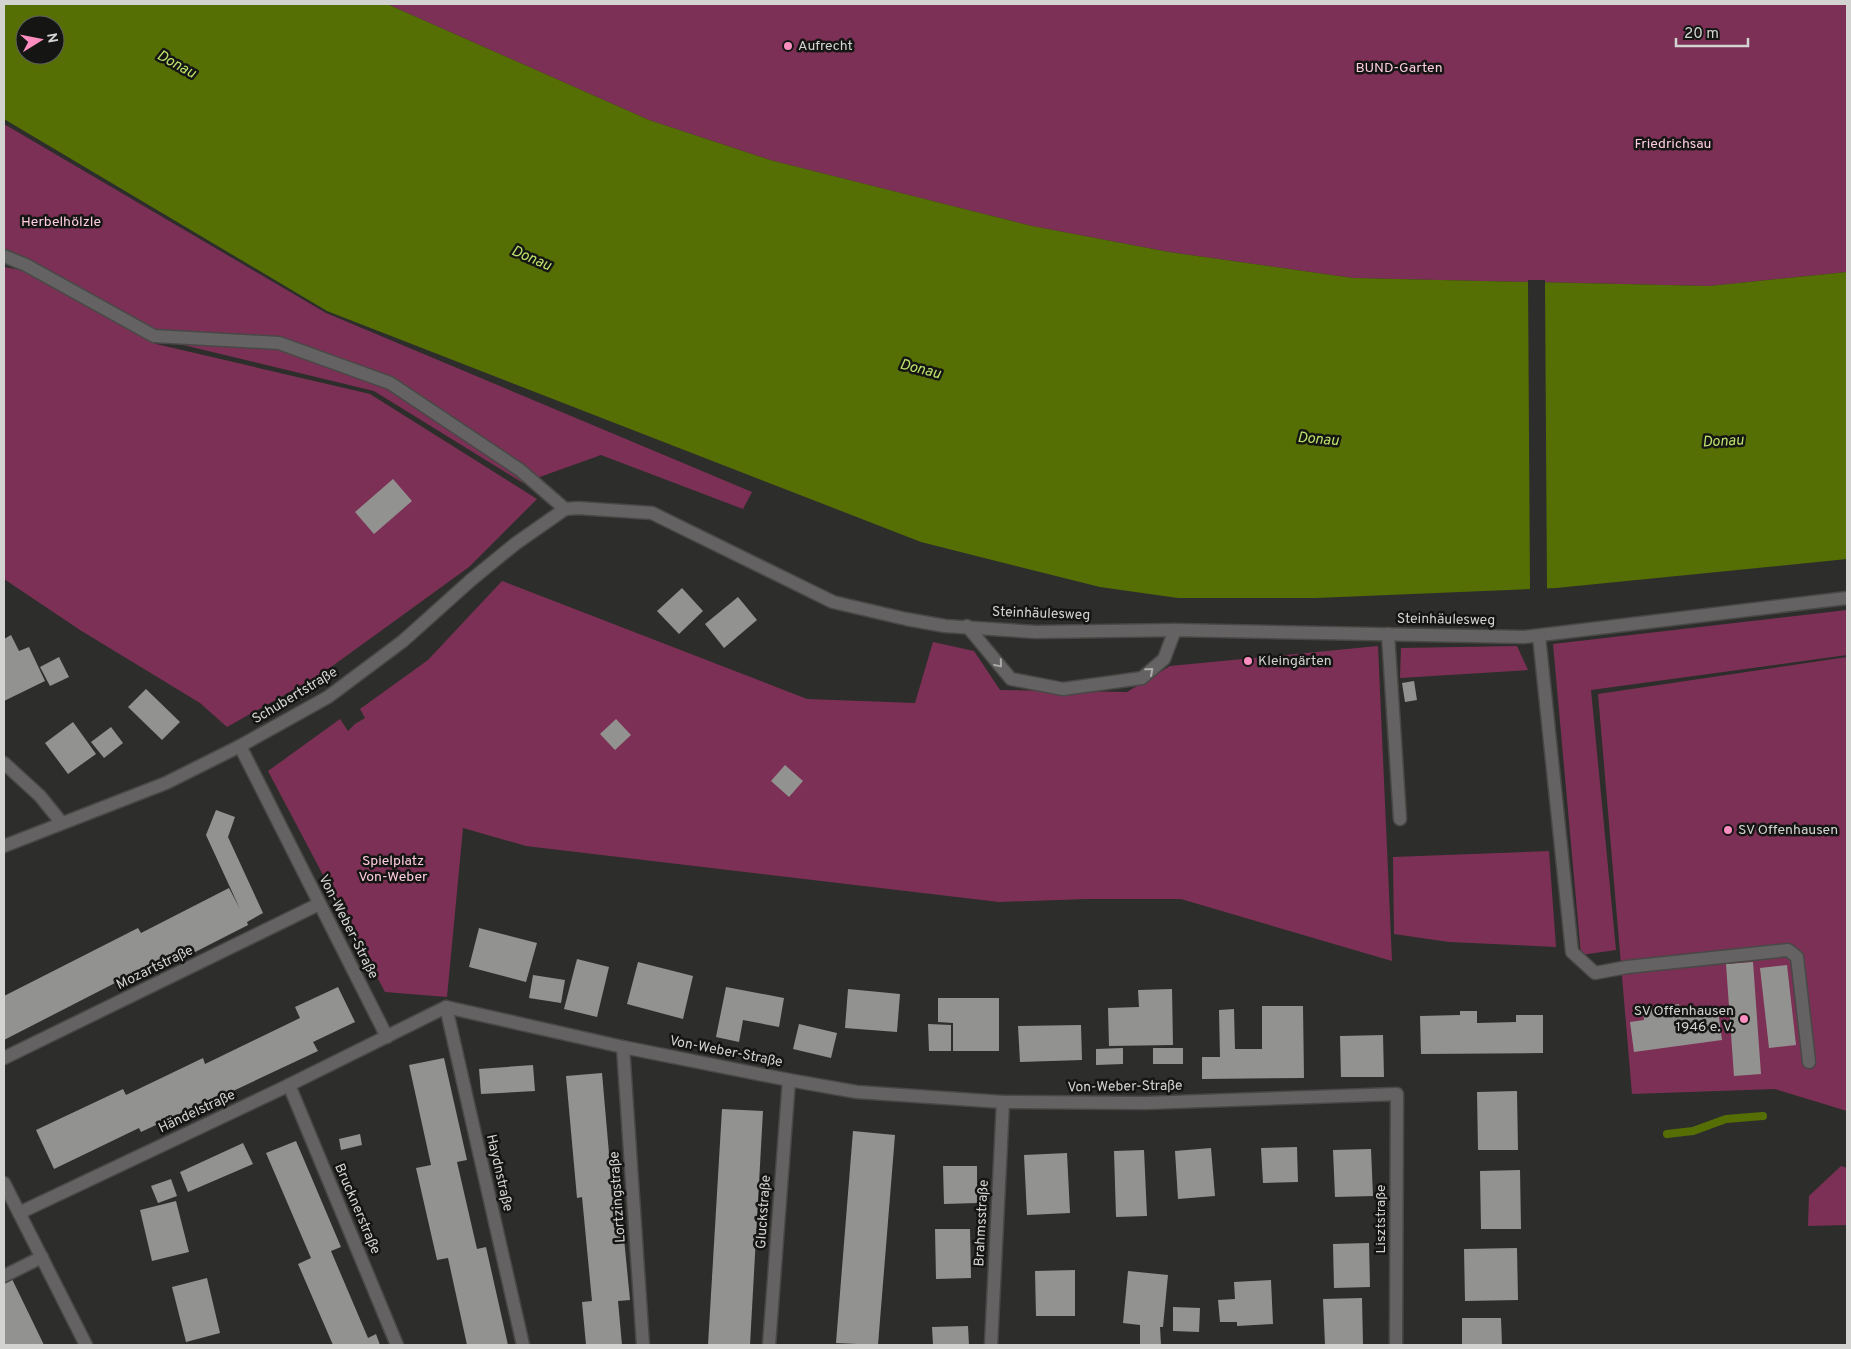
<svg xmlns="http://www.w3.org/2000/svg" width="1851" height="1349" viewBox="0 0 1851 1349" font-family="Overpass,sans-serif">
<rect width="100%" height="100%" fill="#2d2e2b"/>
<g fill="#7d3055">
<path d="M 387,4 L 1847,4 L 1847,272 L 1709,286 L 1353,278 L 1169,252 L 1032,226 L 770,160 L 649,120 Z"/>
<path d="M 4,124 L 326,313 L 752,492 L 743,509 L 601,455 L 523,483 L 374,391 L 154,338 L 4,258 Z"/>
<path d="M 4,267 L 26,271 L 156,344 L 370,394 L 537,499 L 469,567 L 320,675 L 227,727 L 200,703 L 80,630 L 4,579 Z"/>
<path d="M 502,581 L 807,699 L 915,703 L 933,642 L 974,651 L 1000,690 L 1127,692 L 1170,666 L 1378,646 L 1392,961 L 1181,899 L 1086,899 L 999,902 L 526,846 L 463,828 L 447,997 L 385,992 L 268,771 L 340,719 L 348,731 L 355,724 L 365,718 L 360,709 L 428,660 Z"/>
<path d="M 1847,610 L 1847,655 L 1591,690 L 1616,950 L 1581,955 L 1553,644 Z"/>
<path d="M 1517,646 L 1528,670 L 1400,678 L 1401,648 Z"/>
<path d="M 1847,657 L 1847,1111 L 1775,1089 L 1632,1094 L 1598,694 Z"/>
<path d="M 1549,851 L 1556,947 L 1449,942 L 1394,934 L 1393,857 Z"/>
<path d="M 1841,1166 L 1847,1168 L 1847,1225 L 1808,1226 L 1809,1196 Z"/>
</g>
<path fill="#566f04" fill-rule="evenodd" d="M 4,4 L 387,4 L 649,120 L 770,160 L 1032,226 L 1169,252 L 1353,278 L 1709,286 L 1847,272 L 1847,559 L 1556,588 L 1316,598 L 1178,598 L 1100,587 L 921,542 L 327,311 L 4,119 ZM 25,25 L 55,25 L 55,55 L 25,55 Z"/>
<path fill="#2d2e2b" d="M 1528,280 L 1545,280 L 1547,591 L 1530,591 Z"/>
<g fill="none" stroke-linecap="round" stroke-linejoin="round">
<path stroke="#566f04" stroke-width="8" d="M 1667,1134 L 1693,1131 L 1726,1119 L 1763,1116"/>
</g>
<g fill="#929390">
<path d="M 393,479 L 412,501 L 374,534 L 355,512 Z"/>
<path d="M 682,588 L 703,611 L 679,634 L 657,611 Z"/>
<path d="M 738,597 L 757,620 L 724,648 L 705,624 Z"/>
<path d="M 11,635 L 19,651 L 29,647 L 45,681 L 4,701 L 4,639 Z"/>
<path d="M 59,657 L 69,677 L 50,686 L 40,667 Z"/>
<path d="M 1414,681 L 1417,700 L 1405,702 L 1402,683 Z"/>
<path d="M 146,689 L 180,722 L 162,740 L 128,707 Z"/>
<path d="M 616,719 L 631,735 L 615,750 L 600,734 Z"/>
<path d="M 73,722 L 96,754 L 68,774 L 45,743 Z"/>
<path d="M 111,727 L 123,743 L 104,758 L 91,742 Z"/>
<path d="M 785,765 L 803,781 L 789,797 L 771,781 Z"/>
<path d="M 216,810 L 235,817 L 228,837 L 263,913 L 247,922 L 248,925 L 158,971 L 154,963 L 4,1040 L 4,996 L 138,928 L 141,933 L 229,888 L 240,909 L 206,835 Z"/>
<path d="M 479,928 L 537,943 L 526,982 L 469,967 Z"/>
<path d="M 577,959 L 609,967 L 597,1017 L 564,1009 Z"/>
<path d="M 638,962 L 693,976 L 683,1019 L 627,1004 Z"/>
<path d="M 1753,962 L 1761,1074 L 1734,1076 L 1726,964 Z"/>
<path d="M 1787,965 L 1796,1045 L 1769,1048 L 1760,968 Z"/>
<path d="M 533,975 L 565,980 L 561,1003 L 529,998 Z"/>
<path d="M 338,987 L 355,1022 L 313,1042 L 318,1051 L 218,1098 L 218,1096 L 141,1132 L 139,1128 L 54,1169 L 36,1130 L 123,1089 L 126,1095 L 203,1058 L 205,1064 L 300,1018 L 295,1007 Z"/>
<path d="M 726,987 L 784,998 L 779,1027 L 743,1020 L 739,1042 L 716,1037 Z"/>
<path d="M 848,989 L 900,994 L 897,1032 L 845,1028 Z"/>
<path d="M 1172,989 L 1173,1045 L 1109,1046 L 1108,1008 L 1139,1007 L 1138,990 Z"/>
<path d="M 938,998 L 999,998 L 999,1051 L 953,1051 L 953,1023 L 938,1022 Z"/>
<path d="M 1679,1004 L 1680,1015 L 1718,1010 L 1722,1040 L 1634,1052 L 1630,1022 L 1644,1020 L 1643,1009 Z"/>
<path d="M 1262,1006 L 1303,1006 L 1304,1078 L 1202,1079 L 1202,1057 L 1220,1057 L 1219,1010 L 1234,1009 L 1235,1049 L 1262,1049 Z"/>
<path d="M 1460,1011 L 1477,1011 L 1477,1023 L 1516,1022 L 1516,1015 L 1543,1015 L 1543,1053 L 1421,1054 L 1420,1016 L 1460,1015 Z"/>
<path d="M 799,1024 L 837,1033 L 831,1058 L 793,1049 Z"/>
<path d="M 928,1024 L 951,1025 L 951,1051 L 929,1051 Z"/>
<path d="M 1081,1025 L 1082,1060 L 1020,1062 L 1018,1026 Z"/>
<path d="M 1383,1035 L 1384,1077 L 1341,1077 L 1340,1036 Z"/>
<path d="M 1123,1048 L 1123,1064 L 1096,1065 L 1096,1049 Z"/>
<rect x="1153" y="1048" width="30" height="16"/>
<path d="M 444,1058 L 467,1160 L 457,1162 L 477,1249 L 486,1247 L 508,1345 L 467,1345 L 448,1258 L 437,1260 L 416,1168 L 431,1165 L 409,1065 Z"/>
<path d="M 533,1065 L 535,1091 L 481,1094 L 479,1069 Z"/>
<path d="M 602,1073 L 612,1188 L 619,1187 L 630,1300 L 618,1301 L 622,1345 L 586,1345 L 582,1302 L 592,1301 L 582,1197 L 577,1198 L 566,1076 Z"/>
<path d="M 1517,1091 L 1518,1150 L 1478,1150 L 1477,1092 Z"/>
<path d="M 722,1109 L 763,1111 L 750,1345 L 708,1345 Z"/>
<path d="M 853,1131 L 895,1135 L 878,1345 L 836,1343 Z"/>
<path d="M 360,1134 L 362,1145 L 341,1150 L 339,1139 Z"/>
<path d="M 296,1141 L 341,1247 L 331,1251 L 368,1338 L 376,1334 L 380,1345 L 333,1345 L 298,1264 L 311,1258 L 266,1153 Z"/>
<path d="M 243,1143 L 253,1164 L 188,1192 L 180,1172 Z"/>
<path d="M 1297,1147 L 1298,1182 L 1263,1183 L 1261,1148 Z"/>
<path d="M 1211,1148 L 1215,1196 L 1178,1199 L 1175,1151 Z"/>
<path d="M 1371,1149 L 1373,1196 L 1335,1197 L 1333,1150 Z"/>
<path d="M 1144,1150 L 1147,1216 L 1116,1217 L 1114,1151 Z"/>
<path d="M 1067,1153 L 1070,1213 L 1027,1215 L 1024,1155 Z"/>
<path d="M 943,1166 L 977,1166 L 977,1203 L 944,1204 Z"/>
<path d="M 1520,1170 L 1521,1229 L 1481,1229 L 1480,1171 Z"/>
<path d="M 171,1179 L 177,1196 L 158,1203 L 151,1186 Z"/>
<path d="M 176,1201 L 189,1252 L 152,1261 L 140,1210 Z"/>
<path d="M 935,1229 L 970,1229 L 971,1278 L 936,1279 Z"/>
<path d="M 1369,1243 L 1370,1287 L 1334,1288 L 1333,1244 Z"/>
<path d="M 1517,1248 L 1518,1300 L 1465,1301 L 1464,1249 Z"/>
<path d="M 1075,1270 L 1075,1316 L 1036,1316 L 1035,1271 Z"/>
<path d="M 1128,1271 L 1168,1275 L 1163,1327 L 1160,1327 L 1161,1345 L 1140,1345 L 1140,1325 L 1123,1323 Z"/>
<path d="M 207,1278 L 220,1333 L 186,1342 L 172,1287 Z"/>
<path d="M 12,1279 L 44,1345 L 4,1345 L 4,1282 Z"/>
<path d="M 1271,1280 L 1273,1324 L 1237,1326 L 1237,1322 L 1220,1322 L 1218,1300 L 1235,1299 L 1234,1282 Z"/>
<path d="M 1362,1298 L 1363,1345 L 1325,1345 L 1323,1299 Z"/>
<path d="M 1173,1307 L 1200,1308 L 1199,1332 L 1173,1331 Z"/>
<path d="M 1462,1318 L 1501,1318 L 1502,1345 L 1462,1345 Z"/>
<path d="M 968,1326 L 969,1345 L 933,1345 L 932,1327 Z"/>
</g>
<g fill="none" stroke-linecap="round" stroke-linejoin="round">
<g stroke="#484946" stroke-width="15">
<g id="service">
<path d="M 4,256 L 26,265 L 154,336 L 279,343 L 390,383 L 520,470 L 565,509"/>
<path d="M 565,509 L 578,508 L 652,513 L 833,602 L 906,619 L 945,626 L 1036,632 L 1175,630 L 1524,637 L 1847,598"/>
<path d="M 471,580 L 515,544 L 565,509"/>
<path d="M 967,626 L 1011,679 L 1063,689 L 1142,678 L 1164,659 L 1175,630"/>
<path d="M 1388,634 L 1400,819"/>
<path d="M 1539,636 L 1572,952 L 1595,973 L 1627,967 L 1788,950 L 1797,957 L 1809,1062"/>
<path d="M 4,1058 L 319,904"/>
<path d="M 4,1276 L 42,1257"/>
</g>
</g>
<g stroke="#484946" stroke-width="15">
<g id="minor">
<path d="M 240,746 L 387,1037"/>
<path d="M 4,763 L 40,796 L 61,822"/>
<path d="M 4,846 L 166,783 L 240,746 L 328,697 L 403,641 L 471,580"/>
<path d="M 446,1007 L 523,1345"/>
<path d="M 623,1047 L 643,1345"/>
<path d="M 289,1085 L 397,1345"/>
<path d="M 19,1213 L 283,1088 L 446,1007 L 623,1047 L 789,1080 L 857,1092 L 1003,1102 L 1145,1103 L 1397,1094 L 1396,1345"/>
<path d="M 769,1345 L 789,1080"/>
<path d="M 991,1345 L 1003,1102"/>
</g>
</g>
<g stroke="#484946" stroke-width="15">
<path id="tertiary" d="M 4,1183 L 86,1345"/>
</g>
<use href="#service" stroke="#646263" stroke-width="12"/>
<use href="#minor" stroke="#646263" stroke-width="12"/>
<use href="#tertiary" stroke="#646263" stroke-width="12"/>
</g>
<defs><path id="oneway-chevron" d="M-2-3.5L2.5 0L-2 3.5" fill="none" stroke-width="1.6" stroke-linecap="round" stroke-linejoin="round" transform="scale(1.25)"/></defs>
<g stroke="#acacab">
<use href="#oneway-chevron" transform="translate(999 664) rotate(50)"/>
<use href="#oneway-chevron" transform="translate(1150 671) rotate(-41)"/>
</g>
<g fill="#fd8ebf" stroke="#151614" stroke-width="2">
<circle cx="788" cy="46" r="5"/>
<circle cx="1248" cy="661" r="5"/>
<circle cx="1728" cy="830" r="5"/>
<circle cx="1744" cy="1019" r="5"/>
</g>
<g text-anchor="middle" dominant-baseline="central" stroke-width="5" stroke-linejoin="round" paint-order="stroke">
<g font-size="14" fill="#d3d4d2" stroke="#151614" text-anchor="start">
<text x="798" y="46">Aufrecht</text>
<text x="1258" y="661">Kleingärten</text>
<text x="1738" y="830">SV Offenhausen</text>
<text x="1734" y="1011" text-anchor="end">SV Offenhausen<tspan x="1734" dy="16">1946 e. V.</tspan></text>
</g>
<g font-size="14" fill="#fecce0" stroke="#151614">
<text x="1399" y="68">BUND-Garten</text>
<text x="1673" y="144">Friedrichsau</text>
<text x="61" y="222">Herbelhölzle</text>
<text x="393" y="861">Spielplatz<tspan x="393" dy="16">Von-Weber</tspan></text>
</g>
<g font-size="14" fill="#d3d4d2" stroke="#151614">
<text transform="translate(1041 614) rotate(2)">Steinhäulesweg</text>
<text transform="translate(1446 620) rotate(1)">Steinhäulesweg</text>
<text transform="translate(295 696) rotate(-31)">Schubertstraße</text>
<text transform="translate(348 927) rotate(63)">Von-Weber-Straße</text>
<text transform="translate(155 968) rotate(-26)">Mozartstraße</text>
<text transform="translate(726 1052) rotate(11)">Von-Weber-Straße</text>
<text transform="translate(1125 1087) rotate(-1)">Von-Weber-Straße</text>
<text transform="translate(197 1112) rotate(-25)">Händelstraße</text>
<text transform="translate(499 1173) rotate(77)">Haydnstraße</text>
<text transform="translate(618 1197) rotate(-94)">Lortzingstraße</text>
<text transform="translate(357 1209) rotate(67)">Brucknerstraße</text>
<text transform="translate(764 1212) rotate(-86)">Gluckstraße</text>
<text transform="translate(1381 1219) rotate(-90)">Lisztstraße</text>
<text transform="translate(982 1223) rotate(-87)">Brahmsstraße</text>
</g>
<g font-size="15" font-style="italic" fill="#bee36b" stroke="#151614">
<text transform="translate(176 65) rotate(29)">Donau</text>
<text transform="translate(531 259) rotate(23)">Donau</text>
<text transform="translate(920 370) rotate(14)">Donau</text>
<text transform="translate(1318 440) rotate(5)">Donau</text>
<text transform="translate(1723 442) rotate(-3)">Donau</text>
</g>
</g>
<rect width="1851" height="1349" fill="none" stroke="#d3d4d2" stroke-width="10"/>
<g transform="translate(40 40) rotate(80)"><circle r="24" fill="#151614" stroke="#616260"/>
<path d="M0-4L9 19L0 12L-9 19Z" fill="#fd8ebf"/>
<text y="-8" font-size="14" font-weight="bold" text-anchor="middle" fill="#d3d4d2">N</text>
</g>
<path d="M1676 38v8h72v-8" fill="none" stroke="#d3d4d2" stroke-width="2.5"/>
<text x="1684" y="38" font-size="15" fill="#d3d4d2" stroke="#151614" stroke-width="4" paint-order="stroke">20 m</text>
</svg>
